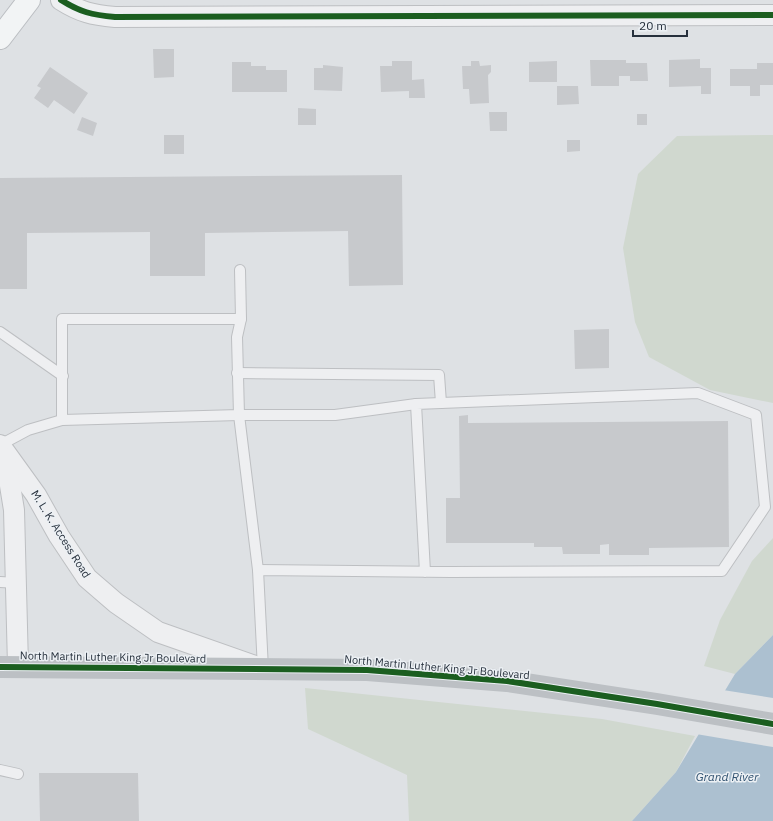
<svg xmlns="http://www.w3.org/2000/svg" width="773" height="821" viewBox="0 0 773 821" font-family="'IBM Plex Sans',sans-serif">
<rect width="100%" height="100%" fill="#dee1e4"/>
<g fill="#d0d8cf">
<path d="M 773,135 L 773,403 L 710,390 L 649,357 L 635,322 L 623,248 L 638,174 L 677,136 Z"/>
<path d="M 773,538 L 773,635 L 735,674 L 704,666 L 720,620 L 752,561 Z"/>
<path d="M 305,688 L 602,719 L 695,736 L 676,772 L 632,821 L 409,821 L 407,775 L 308,729 Z"/>
</g>
<path fill="#acc0d0" d="M 773,635 L 773,821 L 632,821 L 676,772 L 735,674 Z"/>
<path fill="#dee1e4" d="M 723,690 L 773,698 L 773,747 L 696,734 Z"/>
<g fill="#c7c9cc">
<path d="M 153,49 L 174,49 L 174,77 L 154,78 Z"/>
<path d="M 700,59 L 700,68 L 711,68 L 711,94 L 701,94 L 701,86 L 669,87 L 669,60 Z"/>
<path d="M 590,60 L 626,60 L 626,63 L 647,63 L 648,81 L 630,81 L 630,76 L 619,76 L 619,86 L 591,86 Z"/>
<path d="M 392,61 L 412,61 L 412,80 L 424,79 L 425,98 L 409,98 L 409,91 L 381,92 L 380,66 L 392,66 Z"/>
<path d="M 471,61 L 479,61 L 480,66 L 491,65 L 491,72 L 488,75 L 489,103 L 470,104 L 469,89 L 463,89 L 462,66 L 471,66 Z"/>
<path d="M 557,61 L 557,82 L 529,82 L 529,62 Z"/>
<path d="M 232,62 L 251,62 L 251,66 L 266,66 L 266,70 L 287,70 L 287,92 L 232,92 Z"/>
<path d="M 757,63 L 773,63 L 773,85 L 760,85 L 760,96 L 750,96 L 750,86 L 730,86 L 730,69 L 757,69 Z"/>
<path d="M 323,65 L 343,67 L 342,91 L 314,90 L 314,68 L 323,68 Z"/>
<path d="M 50,67 L 88,93 L 74,114 L 54,100 L 48,108 L 34,98 L 41,88 L 37,86 Z"/>
<path d="M 557,86 L 578,86 L 579,104 L 557,105 Z"/>
<path d="M 298,108 L 316,109 L 316,125 L 298,125 Z"/>
<path d="M 489,112 L 507,112 L 507,131 L 490,131 Z"/>
<rect x="637" y="114" width="10" height="11"/>
<path d="M 82,117 L 97,123 L 93,136 L 77,130 Z"/>
<rect x="164" y="135" width="20" height="19"/>
<path d="M 567,140 L 580,140 L 580,151 L 567,152 Z"/>
<path d="M 402,175 L 403,285 L 349,286 L 348,231 L 205,233 L 205,276 L 150,276 L 150,232 L 27,233 L 27,289 L 0,289 L 0,178 Z"/>
<path d="M 609,329 L 609,368 L 575,369 L 574,330 Z"/>
<path d="M 468,415 L 468,423 L 728,421 L 729,547 L 649,548 L 649,555 L 609,555 L 609,544 L 600,545 L 600,554 L 563,554 L 562,547 L 534,547 L 534,543 L 446,543 L 446,498 L 460,498 L 459,416 Z"/>
<path d="M 39,773 L 138,773 L 139,821 L 40,821 Z"/>
</g>
<g fill="none" stroke-linecap="round" stroke-linejoin="round">
<g stroke="#bdbfc2" stroke-width="12">
<g id="lane">
<path d="M 0,332 L 63,376"/>
<path d="M 237,373 L 439,375 L 441,403"/>
<path d="M 62,420 L 62,319 L 241,319"/>
<path d="M 0,445 L 28,430 L 62,420 L 239,415 L 237,337 L 241,319 L 240,270"/>
<path d="M 258,570 L 239,415 L 335,415 L 416,404"/>
<path d="M 0,582 L 17,583"/>
<path d="M 263,669 L 258,570 L 451,572 L 722,571 L 765,507 L 756,415 L 698,393 L 416,404 L 425,572"/>
<path d="M 0,770 L 18,774"/>
</g>
</g>
<g stroke="#bdbfc2" stroke-width="22">
<g id="street">
<path d="M 61,0 C 80,12 92,15 115,17 L 773,15"/>
<path d="M 0,445 L 36,495 L 59,536 L 87,578 L 116,603 L 158,632 L 258,667"/>
<path d="M 2,456 L 7,467 L 14,510 L 18,666"/>
</g>
</g>
<g stroke="#bbbec2" stroke-width="24">
<path id="primary" d="M 0,38 L 29,0"/>
</g>
<use href="#lane" stroke="#eeeff1" stroke-width="10"/>
<use href="#street" stroke="#eeeff1" stroke-width="20"/>
<path stroke="#bcc0c4" stroke-width="22" d="M 0,667 L 367,670 L 507,681 L 657,704 L 773,724"/>
<use href="#primary" stroke="#f2f4f5" stroke-width="22"/>
<g stroke="#ecf0f4" stroke-width="8">
<g id="cycleway">
<path d="M 61,0 C 80,12 92,15 115,17 L 773,15"/>
<path d="M 0,667 L 367,670 L 507,681 L 657,704 L 773,724"/>
</g>
</g>
<use href="#cycleway" stroke="#1b5e20" stroke-width="6"/>
</g>
<g text-anchor="middle" dominant-baseline="central" stroke-width="3" stroke-linejoin="round" paint-order="stroke">
<g font-size="11" fill="#26303c" stroke="#ecf0f4">
<text transform="translate(61 534) rotate(58)">M. L. K. Access Road</text>
<text transform="translate(113 657) rotate(1)">North Martin Luther King Jr Boulevard</text>
<text transform="translate(437 667) rotate(5)">North Martin Luther King Jr Boulevard</text>
</g>
<g font-size="12" font-style="italic" fill="#315270" stroke="#ecf0f4">
<text x="727" y="776">Grand River</text>
</g>
</g>
<path d="M633 30v6h54v-6" fill="none" stroke="#26303c" stroke-width="2"/>
<text x="639" y="30" font-size="12" fill="#26303c" stroke="#ecf0f4" stroke-width="3" paint-order="stroke">20 m</text>
</svg>
